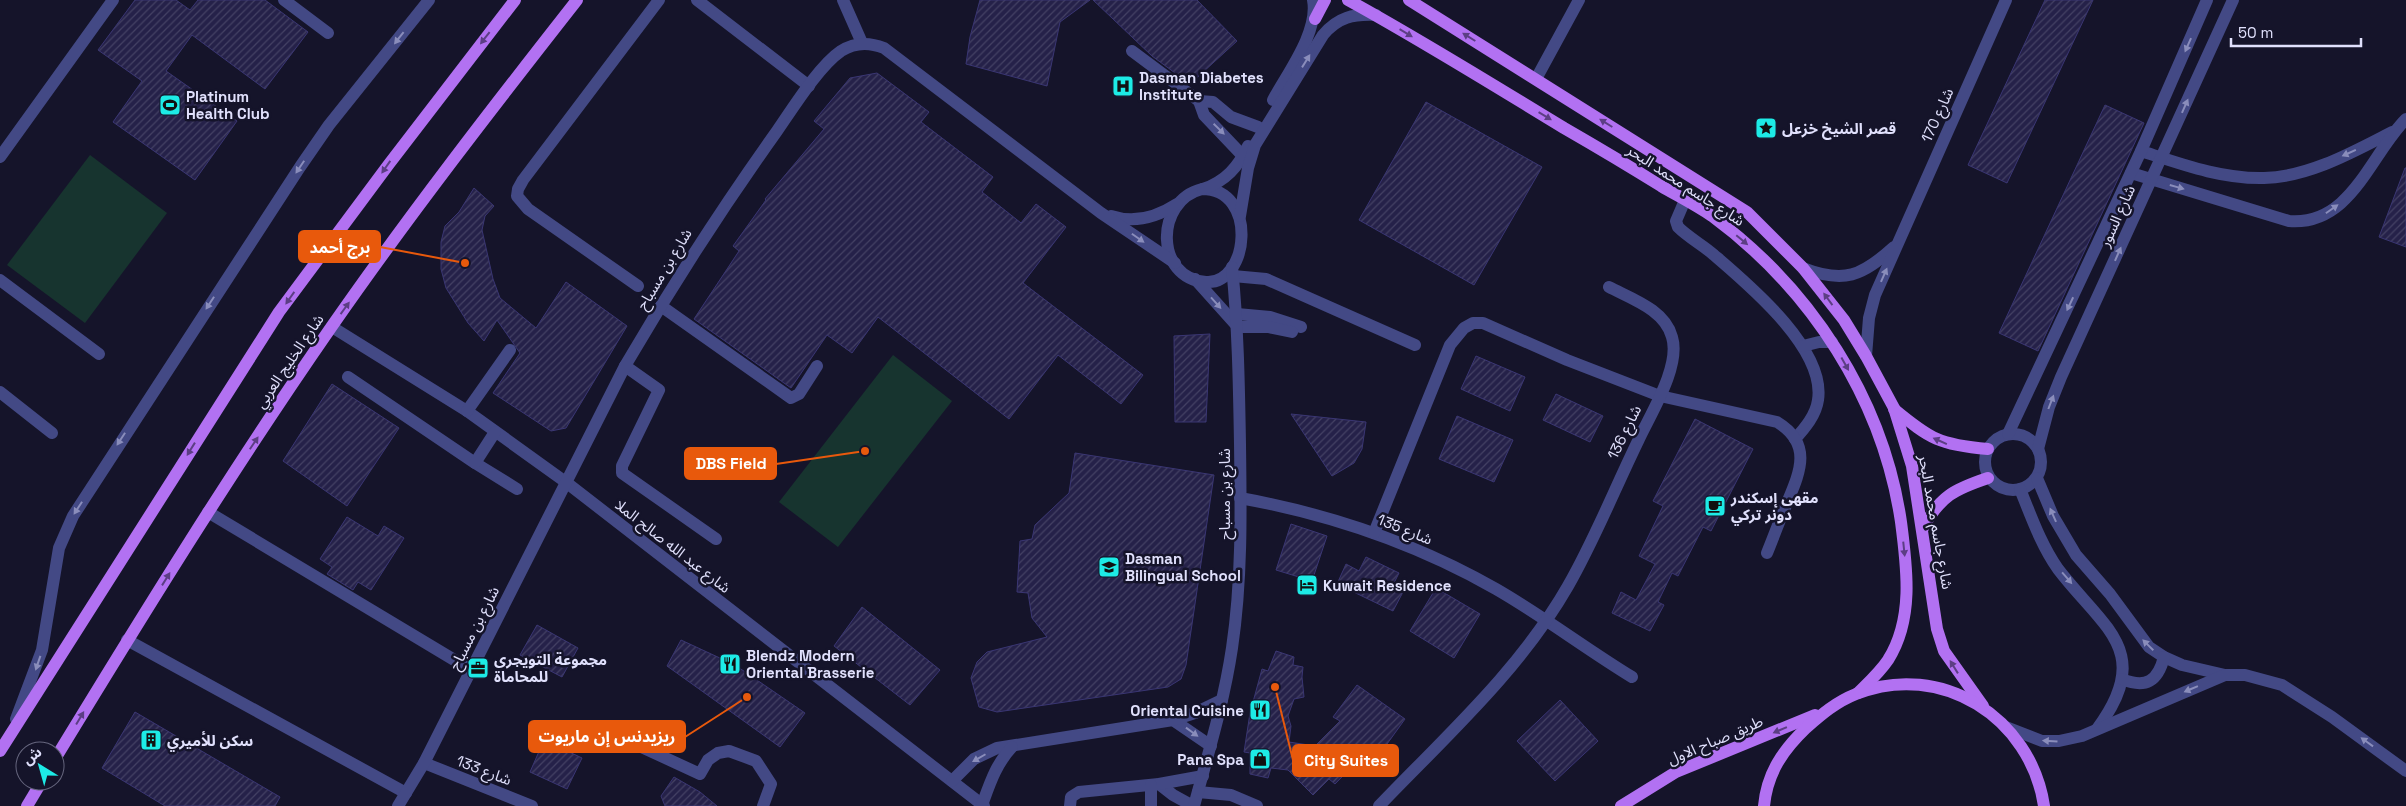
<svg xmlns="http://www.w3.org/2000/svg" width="2406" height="806" viewBox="0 0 2406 806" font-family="'Space Grotesk','Noto Sans Arabic',sans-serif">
<defs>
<pattern id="building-hatch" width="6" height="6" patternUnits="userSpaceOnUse" patternTransform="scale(1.25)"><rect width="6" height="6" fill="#252149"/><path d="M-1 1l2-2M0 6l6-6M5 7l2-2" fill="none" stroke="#444164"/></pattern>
</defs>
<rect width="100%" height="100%" fill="#15142a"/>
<g fill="#17342f">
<path d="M 90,155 L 167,213 L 85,323 L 7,265 Z"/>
<path d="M 893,355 L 952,401 L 838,547 L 779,502 Z"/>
</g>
<g fill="url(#building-hatch)" stroke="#3a3673">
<path d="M 135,0 L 176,0 L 190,10 L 198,0 L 265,0 L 308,32 L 265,89 L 192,35 L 166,71 L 237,121 L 195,180 L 113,122 L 142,81 L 98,50 Z"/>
<path d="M 980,0 L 1090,0 L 1060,22 L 1047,86 L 966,64 L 970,37 Z"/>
<path d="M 1093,0 L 1197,0 L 1237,41 L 1190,84 L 1152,56 Z"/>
<path d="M 2045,0 L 2093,0 L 2007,183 L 1968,165 Z"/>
<path d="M 877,73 L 929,112 L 921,122 L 993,177 L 982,192 L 1021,223 L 1036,204 L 1066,227 L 1023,283 L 1143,375 L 1121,404 L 1058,355 L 1009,419 L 878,317 L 852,353 L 827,335 L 791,388 L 694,319 L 739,251 L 733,246 L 766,200 L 765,199 L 824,129 L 814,121 L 850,78 Z"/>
<path d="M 1426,102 L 1542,167 L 1474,285 L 1359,220 Z"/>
<path d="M 2105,105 L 2144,123 L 2038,351 L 1999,333 Z"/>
<path d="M 2405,168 L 2406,168 L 2406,247 L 2379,237 Z"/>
<path d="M 474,188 L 494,206 L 485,216 L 482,230 L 493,279 L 500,298 L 536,328 L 566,282 L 627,326 L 566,428 L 551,431 L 493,393 L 520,353 L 497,320 L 484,341 L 468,323 L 446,288 L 441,269 L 441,242 L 445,226 L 459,212 Z"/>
<path d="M 1210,334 L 1206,422 L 1175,422 L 1174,336 Z"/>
<path d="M 1476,356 L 1525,377 L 1510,411 L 1461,389 Z"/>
<path d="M 332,384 L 399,428 L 347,506 L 283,461 Z"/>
<path d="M 1556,394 L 1603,416 L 1590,442 L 1543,420 Z"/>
<path d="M 1291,414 L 1366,422 L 1362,449 L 1354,463 L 1332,476 Z"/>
<path d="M 1457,416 L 1513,440 L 1494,482 L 1439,459 Z"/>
<path d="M 1695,419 L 1753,449 L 1711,531 L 1703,527 L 1678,576 L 1672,573 L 1658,602 L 1664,605 L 1650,631 L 1612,613 L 1621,592 L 1636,600 L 1655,564 L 1639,556 L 1663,506 L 1653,501 Z"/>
<path d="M 1075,453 L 1214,475 L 1186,665 L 1181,679 L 1168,687 L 997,712 L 979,707 L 971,678 L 977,662 L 987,652 L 1047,637 L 1032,618 L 1028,593 L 1017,592 L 1020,541 L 1032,539 L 1035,525 L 1069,493 Z"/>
<path d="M 347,517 L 378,536 L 384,526 L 404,538 L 371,590 L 358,582 L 353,590 L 327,574 L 332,567 L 320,559 Z"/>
<path d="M 1291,524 L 1327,536 L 1312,581 L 1276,570 Z"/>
<path d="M 1366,557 L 1399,573 L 1392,587 L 1403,592 L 1393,611 L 1337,584 L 1346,564 L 1359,571 Z"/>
<path d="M 1436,588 L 1480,614 L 1454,658 L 1410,631 Z"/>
<path d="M 862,607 L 940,670 L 910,705 L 834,646 Z"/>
<path d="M 537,625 L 578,648 L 562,677 L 520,655 Z"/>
<path d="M 681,640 L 735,665 L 805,713 L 780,747 L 667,666 Z"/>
<path d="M 1276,651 L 1294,657 L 1293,665 L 1303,667 L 1302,677 L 1304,697 L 1294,699 L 1288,716 L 1291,726 L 1289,742 L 1315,746 L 1340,721 L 1333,717 L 1357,685 L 1405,719 L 1382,751 L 1373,745 L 1335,784 L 1329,779 L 1313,795 L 1288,770 L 1271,768 L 1268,778 L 1250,774 L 1250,753 L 1244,752 L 1250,713 L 1262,669 L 1268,671 Z"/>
<path d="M 1560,700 L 1598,741 L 1555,781 L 1517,741 Z"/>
<path d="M 135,712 L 280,797 L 275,806 L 165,806 L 102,768 Z"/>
<path d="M 544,740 L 582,758 L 567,789 L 530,772 Z"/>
<path d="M 674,777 L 700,792 L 717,806 L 665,806 L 661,796 Z"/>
</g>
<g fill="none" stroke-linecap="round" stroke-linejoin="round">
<g stroke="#434985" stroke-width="12">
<path d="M 284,0 L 328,33"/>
<path d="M 697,0 L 809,86"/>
<path d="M 843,0 L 862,43"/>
<path d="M 1132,51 L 1199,101 L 1213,102 L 1231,117 L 1258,127"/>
<path d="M 1536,79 L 1579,0"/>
<path d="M 1273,100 C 1288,72 1319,32 1313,0"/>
<path d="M 1199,101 L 1204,115 L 1243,156"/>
<path d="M 2141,151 C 2181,164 2221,179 2264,178 C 2309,177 2353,152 2392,132"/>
<path d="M 0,157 L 113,0"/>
<path d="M 2131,173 L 2289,221 C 2351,226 2370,155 2406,119"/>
<path d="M 1202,189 C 1259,189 1249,285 1206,282 C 1155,279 1154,201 1202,189 Z"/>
<path d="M 1203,189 C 1226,181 1238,167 1248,146"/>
<path d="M 1685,200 L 1676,221 L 1678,227 C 1689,238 1703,245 1714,255 C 1749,285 1826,349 1818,400 C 1816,415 1805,428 1795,439"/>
<path d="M 1111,216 C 1135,224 1157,217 1177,204"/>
<path d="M 1240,216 L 1248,168 L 1255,145 L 1323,35 C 1338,17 1353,14 1376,15"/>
<path d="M 1803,268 C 1844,284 1862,276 1894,247"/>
<path d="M 1233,276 L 1266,279 L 1415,345"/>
<path d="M 1195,279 L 1238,327"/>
<path d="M 0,280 L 99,354"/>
<path d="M 638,286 L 528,209 L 517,196 L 518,189 L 523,180 L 659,0"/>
<path d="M 661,306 L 791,398 L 799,394 L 817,366"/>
<path d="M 1237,314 L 1270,317 L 1301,327"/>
<path d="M 332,327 L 467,411 L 567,483 L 984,806"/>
<path d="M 1238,327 L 1268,327 L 1292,332"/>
<path d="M 1803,346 L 1819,342 L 1832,342"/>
<path d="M 1866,356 L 1869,318 L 1875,295 L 2006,0"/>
<path d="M 625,366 L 659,390 L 622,466 L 622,473 L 716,539"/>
<path d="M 348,377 L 475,463 L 517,489"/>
<path d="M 0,392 L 52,433"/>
<path d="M 467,411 L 510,350"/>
<circle cx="2013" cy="462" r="28"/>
<path d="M 2008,434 L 2141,151 L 2207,0"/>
<path d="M 2038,449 L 2049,407 L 2061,377 L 2233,0"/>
<path d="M 475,463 L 495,432"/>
<path d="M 2037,478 L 2053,516 L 2076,555 L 2110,594 L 2149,647 L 2164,657 L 2182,665 L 2225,675"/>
<path d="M 2020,489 C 2031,516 2041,545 2058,569 C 2103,628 2155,651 2097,729"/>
<path d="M 1240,498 C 1329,514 1417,544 1496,589 C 1543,616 1586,649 1632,677"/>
<path d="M 208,512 L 471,670"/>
<path d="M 1374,533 L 1450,345 L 1464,328 L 1473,323 L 1483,323 L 1567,360 L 1660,396 L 1777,422 C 1813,444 1800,472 1787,503 C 1780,519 1774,536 1767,553"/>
<path d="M 127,640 L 406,793"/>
<path d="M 2122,679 C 2146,689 2158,681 2164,657"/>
<path d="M 16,719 L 42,650 L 59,548 L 73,516 L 300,167 L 329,125 L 429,0"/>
<path d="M 1173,720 L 1211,746"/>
<path d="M 2006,727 L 2042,741 L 2059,741 L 2082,736 L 2225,675 L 2245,675 L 2282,685 L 2332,717 L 2406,771"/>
<path d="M 622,738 L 700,774 L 708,760 L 718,753 L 729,751 L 756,761 L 771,784 L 763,806"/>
<path d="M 424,763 L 532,806"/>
<path d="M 952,781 L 974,759 L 997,748 L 1173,720 L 1195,713 L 1222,700"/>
<path d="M 1159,784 L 1173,795 L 1193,806"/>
<path d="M 1198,792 L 1231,795 L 1257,806"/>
<path d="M 982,805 C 990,783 996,764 1012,747"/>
<path d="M 398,806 L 424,763 L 625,366 C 673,284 722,208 777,131 C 793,108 819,66 841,51 C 855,42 869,42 884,48 L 1101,213 L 1175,263"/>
<path d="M 1070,806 L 1071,797 L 1079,792 L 1159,784 L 1203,776"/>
<path d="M 1151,806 L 1151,785"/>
<path d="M 1194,806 C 1208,754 1224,702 1232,648 C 1242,581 1241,512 1240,444 C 1239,385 1238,326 1232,267"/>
<path d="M 1379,806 C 1445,737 1520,670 1568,586 C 1595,539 1615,488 1639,439 C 1651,413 1681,366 1672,337 C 1665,310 1632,299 1609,287"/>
</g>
<g stroke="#b271f2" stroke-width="12">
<path d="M 1348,0 C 1421,40 1493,85 1564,128 C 1597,147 1629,166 1661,186 C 1678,196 1696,205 1712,216 C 1811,289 1883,399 1901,522 C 1907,568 1914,619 1888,660 C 1880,672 1868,683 1858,693"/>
<path d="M 1409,0 L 1747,212 L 1803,268 L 1844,320 L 1866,356 L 1894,408 L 1912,466 L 1937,629 L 1944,651 L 1983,706"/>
<path d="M 1315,19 L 1325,0"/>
<path d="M 1894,409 C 1930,439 1940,445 1988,449"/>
<path d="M 1923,528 C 1940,496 1955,489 1988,478"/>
<path d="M 0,751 L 279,312 L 389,164 L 515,0"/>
<path d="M 55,759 C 144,613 234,467 332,326 C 410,214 493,107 577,0"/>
<path d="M 27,806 L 42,781"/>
<path d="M 1621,806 L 1676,772 L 1815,715"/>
<path d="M 1764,806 C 1767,773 1783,750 1806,728 C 1822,714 1836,702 1856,694 C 1941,660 2031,718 2044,806"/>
</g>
</g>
<defs><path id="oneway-solid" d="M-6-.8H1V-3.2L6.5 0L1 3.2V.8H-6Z" transform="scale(1.25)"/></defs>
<g fill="#5c3e84">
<use href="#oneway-solid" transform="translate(1406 33) rotate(31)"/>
<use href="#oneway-solid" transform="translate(1469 37) rotate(-148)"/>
<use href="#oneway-solid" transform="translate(485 38) rotate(128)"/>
<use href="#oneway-solid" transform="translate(1545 116) rotate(31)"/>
<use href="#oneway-solid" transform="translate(1606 123) rotate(-148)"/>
<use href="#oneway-solid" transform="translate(386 167) rotate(125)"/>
<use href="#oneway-solid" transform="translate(1742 240) rotate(40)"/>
<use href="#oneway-solid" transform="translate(290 298) rotate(125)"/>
<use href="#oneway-solid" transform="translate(1828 299) rotate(-126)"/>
<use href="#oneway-solid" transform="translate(345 308) rotate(-54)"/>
<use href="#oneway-solid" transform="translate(1845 364) rotate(61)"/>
<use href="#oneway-solid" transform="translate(1940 441) rotate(-156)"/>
<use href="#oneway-solid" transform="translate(254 443) rotate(-56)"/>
<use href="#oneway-solid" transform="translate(191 449) rotate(122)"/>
<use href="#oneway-solid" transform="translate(1904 549) rotate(84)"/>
<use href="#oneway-solid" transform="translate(166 579) rotate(-58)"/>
<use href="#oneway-solid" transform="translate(1954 667) rotate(-122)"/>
<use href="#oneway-solid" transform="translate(80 718) rotate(-59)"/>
<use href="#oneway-solid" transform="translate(1780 730) rotate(157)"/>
</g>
<g fill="#8a8dbb">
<use href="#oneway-solid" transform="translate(399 38) rotate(128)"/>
<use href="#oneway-solid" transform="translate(2188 45) rotate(114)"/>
<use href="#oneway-solid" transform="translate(1306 61) rotate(-58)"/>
<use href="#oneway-solid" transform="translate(2185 106) rotate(-66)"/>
<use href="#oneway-solid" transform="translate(1219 129) rotate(44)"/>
<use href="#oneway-solid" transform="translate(2349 153) rotate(156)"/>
<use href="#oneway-solid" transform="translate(300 167) rotate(124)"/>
<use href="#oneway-solid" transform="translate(2177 187) rotate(16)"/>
<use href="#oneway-solid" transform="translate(2332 209) rotate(-35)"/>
<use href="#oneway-solid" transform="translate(1138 238) rotate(35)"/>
<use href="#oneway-solid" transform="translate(2118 254) rotate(-66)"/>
<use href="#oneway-solid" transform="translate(1884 275) rotate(-66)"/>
<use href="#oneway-solid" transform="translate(210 303) rotate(123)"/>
<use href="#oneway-solid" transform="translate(1216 303) rotate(48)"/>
<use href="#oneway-solid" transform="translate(2070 304) rotate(115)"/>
<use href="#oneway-solid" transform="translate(2051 402) rotate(-69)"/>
<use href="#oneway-solid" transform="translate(121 439) rotate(123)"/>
<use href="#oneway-solid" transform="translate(78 508) rotate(123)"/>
<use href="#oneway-solid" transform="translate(2053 515) rotate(-114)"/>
<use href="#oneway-solid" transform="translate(2067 578) rotate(49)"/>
<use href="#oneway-solid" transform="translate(2148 645) rotate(-135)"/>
<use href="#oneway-solid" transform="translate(38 663) rotate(109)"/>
<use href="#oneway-solid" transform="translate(2191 689) rotate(157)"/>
<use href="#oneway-solid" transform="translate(1192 732) rotate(36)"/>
<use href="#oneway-solid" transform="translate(2050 741) rotate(-177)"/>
<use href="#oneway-solid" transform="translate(2367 742) rotate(-144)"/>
<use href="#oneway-solid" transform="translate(979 758) rotate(150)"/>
</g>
<defs>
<g id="hospital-square" transform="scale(1.125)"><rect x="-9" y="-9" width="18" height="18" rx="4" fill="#1debe6" stroke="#15142a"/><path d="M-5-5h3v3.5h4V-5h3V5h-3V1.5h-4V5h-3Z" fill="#111"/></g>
<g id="stadium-square" transform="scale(1.125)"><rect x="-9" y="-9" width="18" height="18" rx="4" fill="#1debe6" stroke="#15142a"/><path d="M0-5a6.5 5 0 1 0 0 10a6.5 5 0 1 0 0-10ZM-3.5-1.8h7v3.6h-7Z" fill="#111"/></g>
<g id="sight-square" transform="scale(1.125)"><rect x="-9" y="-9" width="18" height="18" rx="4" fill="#1debe6" stroke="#15142a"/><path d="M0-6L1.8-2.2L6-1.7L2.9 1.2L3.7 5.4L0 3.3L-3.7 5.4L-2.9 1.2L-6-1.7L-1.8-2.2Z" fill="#111"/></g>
<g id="cafe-square" transform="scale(1.125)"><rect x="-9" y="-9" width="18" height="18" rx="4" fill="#1debe6" stroke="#15142a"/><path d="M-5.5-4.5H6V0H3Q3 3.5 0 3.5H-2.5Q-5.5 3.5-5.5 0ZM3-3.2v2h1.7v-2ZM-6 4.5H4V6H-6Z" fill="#111"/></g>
<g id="school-square" transform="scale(1.125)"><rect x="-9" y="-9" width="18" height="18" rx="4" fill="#1debe6" stroke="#15142a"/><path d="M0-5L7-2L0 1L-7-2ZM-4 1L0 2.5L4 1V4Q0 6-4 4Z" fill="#111"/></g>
<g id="hotel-square" transform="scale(1.125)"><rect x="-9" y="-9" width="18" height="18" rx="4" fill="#1debe6" stroke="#15142a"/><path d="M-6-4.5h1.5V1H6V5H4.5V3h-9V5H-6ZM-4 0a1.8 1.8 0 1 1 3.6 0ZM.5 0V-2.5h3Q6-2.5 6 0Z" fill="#111"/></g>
<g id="restaurant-square" transform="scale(1.125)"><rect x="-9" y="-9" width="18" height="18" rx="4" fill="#1debe6" stroke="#15142a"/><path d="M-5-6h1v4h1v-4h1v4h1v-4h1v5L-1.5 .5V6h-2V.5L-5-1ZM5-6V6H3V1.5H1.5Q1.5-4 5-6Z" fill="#111"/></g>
<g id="office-square" transform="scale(1.125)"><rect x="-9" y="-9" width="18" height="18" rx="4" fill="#1debe6" stroke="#15142a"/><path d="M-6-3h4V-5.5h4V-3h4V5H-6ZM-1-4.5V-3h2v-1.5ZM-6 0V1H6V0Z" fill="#111"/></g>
<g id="building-square" transform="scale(1.125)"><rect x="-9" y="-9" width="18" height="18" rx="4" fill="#1debe6" stroke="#15142a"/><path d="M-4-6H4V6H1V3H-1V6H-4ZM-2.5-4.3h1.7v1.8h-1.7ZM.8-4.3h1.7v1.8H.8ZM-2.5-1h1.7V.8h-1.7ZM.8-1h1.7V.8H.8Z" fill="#111"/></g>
<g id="shop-square" transform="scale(1.125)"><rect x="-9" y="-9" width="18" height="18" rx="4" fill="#1debe6" stroke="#15142a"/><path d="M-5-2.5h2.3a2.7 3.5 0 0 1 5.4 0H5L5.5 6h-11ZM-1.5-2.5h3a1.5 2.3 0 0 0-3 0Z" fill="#111"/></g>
</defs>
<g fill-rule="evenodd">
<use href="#hospital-square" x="1123" y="86"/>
<use href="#stadium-square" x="170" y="105"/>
<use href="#sight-square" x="1766" y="128"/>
<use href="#cafe-square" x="1715" y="506"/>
<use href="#school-square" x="1109" y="567"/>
<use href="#hotel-square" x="1307" y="585"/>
<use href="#restaurant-square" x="730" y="664"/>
<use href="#office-square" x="478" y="668"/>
<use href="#restaurant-square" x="1260" y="710"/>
<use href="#building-square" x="151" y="740"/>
<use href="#shop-square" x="1260" y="759"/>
</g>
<g text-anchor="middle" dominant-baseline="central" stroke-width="5" stroke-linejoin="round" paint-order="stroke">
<g font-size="15" font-weight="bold" fill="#e0e0fc" stroke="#15142a" text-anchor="start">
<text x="1139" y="77">Dasman Diabetes<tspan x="1139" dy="17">Institute</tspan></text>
<text x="186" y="96">Platinum<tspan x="186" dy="17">Health Club</tspan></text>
<text x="1782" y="128">قصر الشيخ خزعل</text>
<text x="1731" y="497">مقهى إسكندر<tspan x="1731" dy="17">دونر تركي</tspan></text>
<text x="1125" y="558">Dasman<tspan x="1125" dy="17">Bilingual School</tspan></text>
<text x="1323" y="585">Kuwait Residence</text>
<text x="746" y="655">Blendz Modern<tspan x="746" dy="17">Oriental Brasserie</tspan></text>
<text x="494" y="659">مجموعة التويجري<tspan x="494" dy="17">للمحاماة</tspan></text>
<text x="1244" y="710" text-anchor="end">Oriental Cuisine</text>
<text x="167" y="740">سكن للأميري</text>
<text x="1244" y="759" text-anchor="end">Pana Spa</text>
</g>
<g font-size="15" fill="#e0e0fc" stroke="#15142a">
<text transform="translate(1937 115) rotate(-66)">شارع 170</text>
<text transform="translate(1686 185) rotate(33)">شارع جاسم محمد البحر</text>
<text transform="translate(2117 216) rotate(-66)">شارع السور</text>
<text transform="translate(664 269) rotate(-59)">شارع بن مسباح</text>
<text transform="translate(289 361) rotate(-56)">شارع الخليج العربي</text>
<text transform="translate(1624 432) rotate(-64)">شارع 136</text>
<text transform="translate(1224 494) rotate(-90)">شارع بن مسباح</text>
<text transform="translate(1936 522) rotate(80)">شارع جاسم محمد البحر</text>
<text transform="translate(1405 529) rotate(22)">شارع 135</text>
<text transform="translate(673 546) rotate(38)">شارع عبد الله صالح الملا</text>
<text transform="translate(474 628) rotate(-63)">شارع بن مسباح</text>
<text transform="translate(1715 740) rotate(-23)">طريق صباح الاول</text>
<text transform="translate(484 770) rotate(21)">شارع 133</text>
</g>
</g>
<path fill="none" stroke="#e8590c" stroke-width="2" d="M465 263L380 247M865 451L776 464M747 697L685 737M1275 687L1293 760"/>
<g fill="#e8590c" stroke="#15142a" stroke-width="2">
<circle cx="465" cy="263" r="5"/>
<circle cx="865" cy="451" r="5"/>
<circle cx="747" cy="697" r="5"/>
<circle cx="1275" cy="687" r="5"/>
</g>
<g fill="#e8590c" stroke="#e8590c" stroke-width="2">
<rect x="299" y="231" width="81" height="31" rx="5"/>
<rect x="685" y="448" width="91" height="31" rx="5"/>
<rect x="529" y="721" width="156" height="31" rx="5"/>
<rect x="1293" y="745" width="105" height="31" rx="5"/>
</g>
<g font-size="16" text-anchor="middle" font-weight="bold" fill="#fff">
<text x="340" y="253">برج أحمد</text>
<text x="731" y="469">DBS Field</text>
<text x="607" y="742">ريزيدنس إن ماريوت</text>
<text x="1346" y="766">City Suites</text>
</g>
<g transform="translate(40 766) rotate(323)"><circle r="24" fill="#15142a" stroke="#66667e"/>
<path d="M0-4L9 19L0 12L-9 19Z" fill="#1debe6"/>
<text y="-8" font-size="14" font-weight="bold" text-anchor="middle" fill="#e0e0fc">ش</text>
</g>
<path d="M2231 38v8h130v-8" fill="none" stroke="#e0e0fc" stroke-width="2.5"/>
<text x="2238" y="38" font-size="15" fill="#e0e0fc" stroke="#15142a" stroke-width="4" paint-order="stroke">50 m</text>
</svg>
